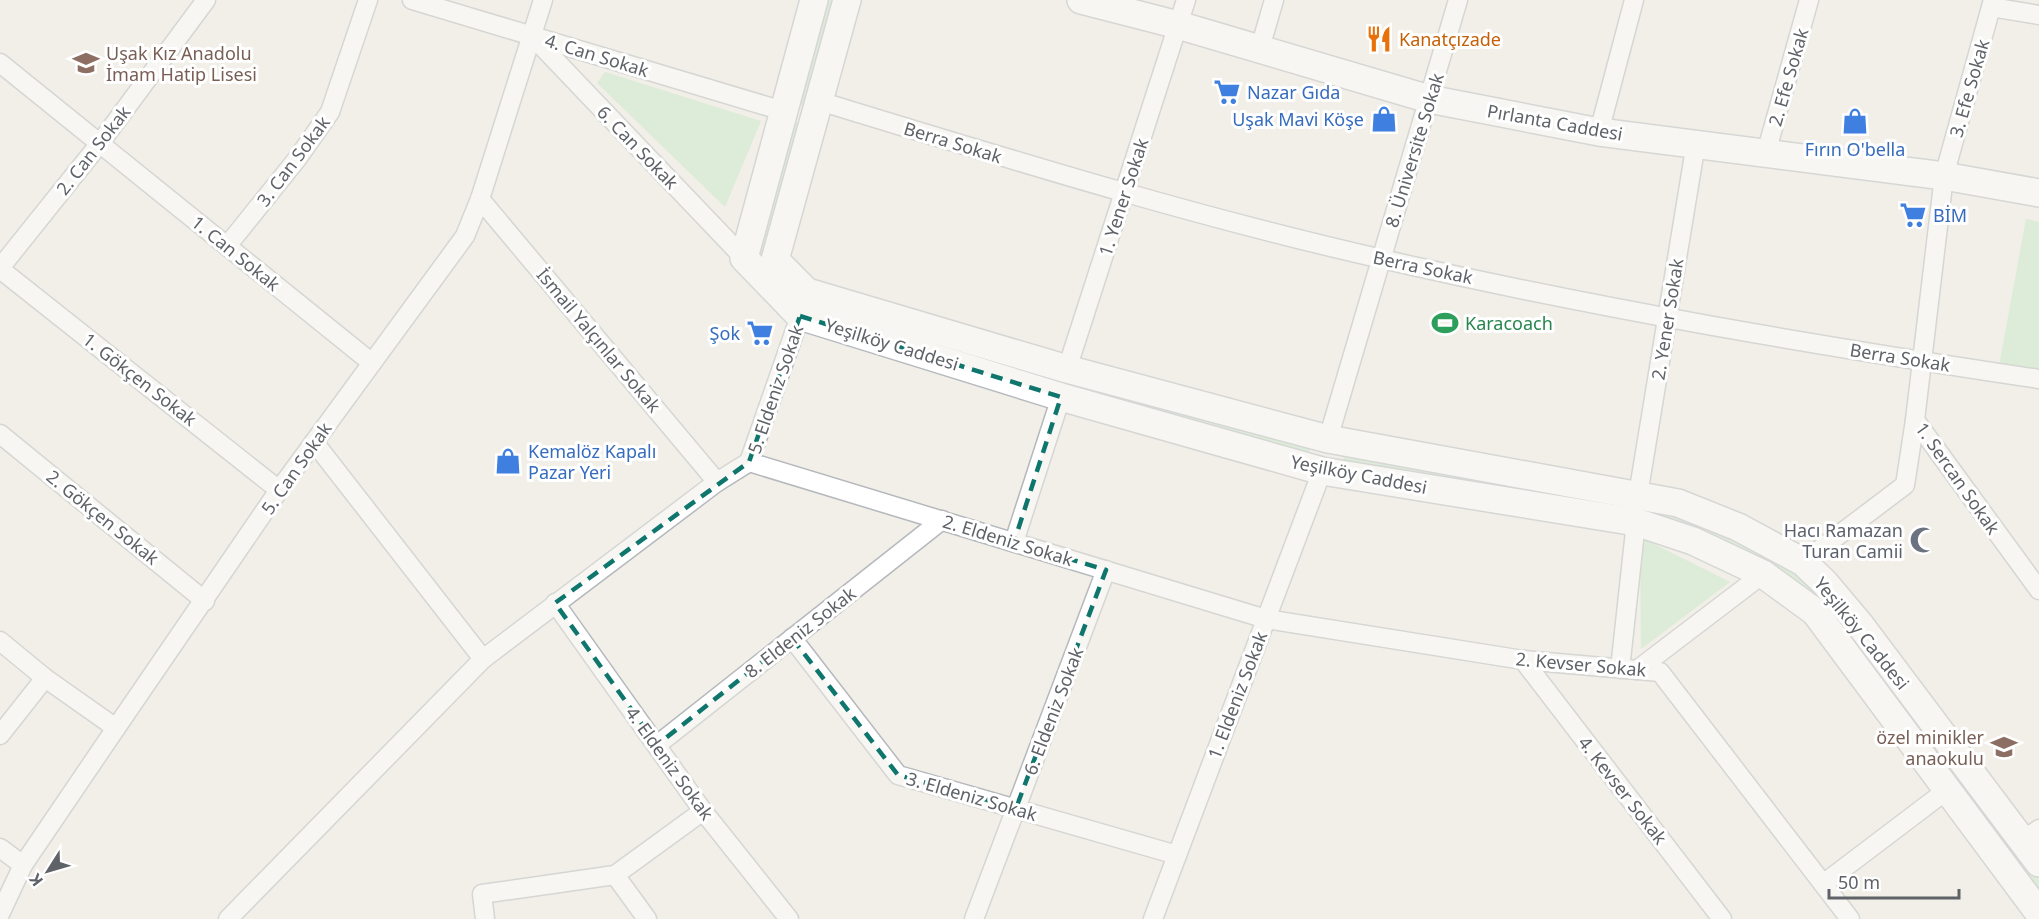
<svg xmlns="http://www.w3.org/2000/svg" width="2039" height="919" viewBox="0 0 2039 919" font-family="'Noto Sans',sans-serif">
<rect width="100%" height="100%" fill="#f1efe8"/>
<g fill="#c5e8c5">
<path d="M 826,0 L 838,0 L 804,106 L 795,104 Z"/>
<path d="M 605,72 L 761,121 L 725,207 L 597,83 Z"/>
<path d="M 793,122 L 802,123 L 765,255 L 757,251 Z"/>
<path d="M 2026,219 L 2039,222 L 2039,373 L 1999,366 Z"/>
<path d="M 840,317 L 1310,449 L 1310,456 L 838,323 Z"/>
<path d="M 1343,454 L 1671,515 L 1756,550 L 1788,568 L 1813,584 L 1844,617 L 2039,880 L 2039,894 L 1820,600 L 1772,565 L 1344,461 Z"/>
<path d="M 1640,537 L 1730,582 L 1641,649 Z"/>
</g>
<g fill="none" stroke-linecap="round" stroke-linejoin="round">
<g stroke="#b5b8bc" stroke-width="21">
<g id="street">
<path d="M 412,0 L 783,111"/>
<path d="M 1993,0 L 1944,176 L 1915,420 L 2039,590"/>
<path d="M 1991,7 L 2039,15"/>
<path d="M 534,38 L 744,258"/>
<path d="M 1260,48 L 1274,0"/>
<path d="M 0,63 L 372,363"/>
<path d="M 819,101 C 1006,158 1192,216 1382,259 C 1600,309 1819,346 2039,379"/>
<path d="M 1599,132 L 1634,0"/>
<path d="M 1766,153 L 1809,0"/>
<path d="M 480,199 L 717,482"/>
<path d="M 227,246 L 297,159 L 330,112 L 368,0"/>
<path d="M 0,268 L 100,143 L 206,0"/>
<path d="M 0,269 L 279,490"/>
<path d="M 1067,369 L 1186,0"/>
<path d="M 0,434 L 205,601"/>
<path d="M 1328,439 L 1458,0"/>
<path d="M 314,442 L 483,659"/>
<path d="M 749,462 L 1266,619 L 1523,660 L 1660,672 L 1850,919"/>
<path d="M 749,462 L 800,316"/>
<path d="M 1638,495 L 1696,143"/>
<path d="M 1014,542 L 1061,397"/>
<path d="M 1803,562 L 1905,485 L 1915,420"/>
<path d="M 555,603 L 703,811 L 789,919"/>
<path d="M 792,638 L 898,775 L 1177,855"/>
<path d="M 0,641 L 45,678 L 116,728"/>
<path d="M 1523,660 L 1722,919"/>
<path d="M 1620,669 L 1636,522"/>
<path d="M 1637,670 L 1763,574"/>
<path d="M 0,735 L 45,678"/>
<path d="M 657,745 L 942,520"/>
<path d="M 2022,841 L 2039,829"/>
<path d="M 0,848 L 23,865"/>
<path d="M 615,875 L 647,919"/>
<path d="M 1823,884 L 1947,790"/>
<path d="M 0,914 L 23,865 L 116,728 L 279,490 L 465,236 L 480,199 L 543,0"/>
<path d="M 228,919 L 483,659 L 717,482 L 749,462"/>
<path d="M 485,919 L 482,894 L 615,875 L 703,811"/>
<path d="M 974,919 L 1106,570"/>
<path d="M 1153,919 L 1322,471"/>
</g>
</g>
<g stroke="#b6babf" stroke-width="30">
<g id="secondary">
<path d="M 814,0 L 744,258 L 800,316 L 1061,397 L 1322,471 L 1636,522 L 1693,541 L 1763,574 L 1815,612 L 2039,913"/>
<path d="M 847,0 L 775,260 L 807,292 L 1067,369 L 1328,439 L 1678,503 L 1738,527 L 1803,562 L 1824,582 L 1861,626 L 2039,863"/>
<path d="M 1081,0 L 1178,25 L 1429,99 L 1599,132 L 1944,176 L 2039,193"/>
</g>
</g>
<use href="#street" stroke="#fff" stroke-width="18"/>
<use href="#secondary" stroke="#fff" stroke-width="27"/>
</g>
<path d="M0 0H2039V919H0ZM 800,316 L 1061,397 L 1014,542 L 1106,570 L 1016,808 L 898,775 L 792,638 L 657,745 L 555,603 L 749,462 Z" fill="#f1efe8" fill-opacity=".55" fill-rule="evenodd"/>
<path fill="none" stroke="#0f766e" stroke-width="4.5" stroke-dasharray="12 8" stroke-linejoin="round" d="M 800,316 L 1061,397 L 1014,542 L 1106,570 L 1016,808 L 898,775 L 792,638 L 657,745 L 555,603 L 749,462 Z"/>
<defs>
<g id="restaurant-bare" transform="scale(2.07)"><path d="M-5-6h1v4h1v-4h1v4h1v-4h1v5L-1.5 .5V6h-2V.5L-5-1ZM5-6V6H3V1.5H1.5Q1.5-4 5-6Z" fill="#e8710a" stroke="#fff" stroke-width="2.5" paint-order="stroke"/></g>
<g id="school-bare" transform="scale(2.07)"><path d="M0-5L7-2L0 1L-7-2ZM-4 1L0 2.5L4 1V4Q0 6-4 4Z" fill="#8d6e63" stroke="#fff" stroke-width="2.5" paint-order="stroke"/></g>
<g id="supermarket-bare" transform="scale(2.07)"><path d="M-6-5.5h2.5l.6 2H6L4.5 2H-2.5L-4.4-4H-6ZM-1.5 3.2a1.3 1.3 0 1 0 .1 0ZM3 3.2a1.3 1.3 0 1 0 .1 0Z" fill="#3f7fe0" stroke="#fff" stroke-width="2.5" paint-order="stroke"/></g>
<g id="shop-bare" transform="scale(2.07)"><path d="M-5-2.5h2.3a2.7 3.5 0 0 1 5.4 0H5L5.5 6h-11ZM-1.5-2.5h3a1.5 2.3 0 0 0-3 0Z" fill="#3f7fe0" stroke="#fff" stroke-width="2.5" paint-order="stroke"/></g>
<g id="stadium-bare" transform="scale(2.07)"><path d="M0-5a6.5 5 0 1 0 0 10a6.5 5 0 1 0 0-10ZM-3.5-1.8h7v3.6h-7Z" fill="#2e9e5b" stroke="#fff" stroke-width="2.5" paint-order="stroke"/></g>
<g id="mosque-bare" transform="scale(2.07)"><path d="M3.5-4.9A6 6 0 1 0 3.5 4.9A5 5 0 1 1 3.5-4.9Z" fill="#6b7280" stroke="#fff" stroke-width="2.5" paint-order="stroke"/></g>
</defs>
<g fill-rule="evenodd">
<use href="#restaurant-bare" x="1379" y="39"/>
<use href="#school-bare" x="86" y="63"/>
<use href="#supermarket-bare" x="1227" y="92"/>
<use href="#shop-bare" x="1384" y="119"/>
<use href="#shop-bare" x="1855" y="121"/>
<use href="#supermarket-bare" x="1913" y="215"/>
<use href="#stadium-bare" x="1445" y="323"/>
<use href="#supermarket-bare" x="760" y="333"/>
<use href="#shop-bare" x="508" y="461"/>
<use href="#mosque-bare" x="1923" y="540"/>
<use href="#school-bare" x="2004" y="747"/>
</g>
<g text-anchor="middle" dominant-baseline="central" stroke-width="6" stroke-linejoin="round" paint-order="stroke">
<g font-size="18" fill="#c56008" stroke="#fff" text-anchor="start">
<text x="1399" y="39">Kanatçızade</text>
</g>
<g font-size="18" fill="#785e54" stroke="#fff" text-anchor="start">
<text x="106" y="53">Uşak Kız Anadolu<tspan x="106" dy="21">İmam Hatip Lisesi</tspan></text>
<text x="1984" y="737" text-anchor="end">özel minikler<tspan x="1984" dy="21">anaokulu</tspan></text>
</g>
<g font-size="18" fill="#5f6368" stroke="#fff">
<text transform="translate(597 55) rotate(17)">4. Can Sokak</text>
<text transform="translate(1788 77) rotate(-74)">2. Efe Sokak</text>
<text transform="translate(1969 88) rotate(-74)">3. Efe Sokak</text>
<text transform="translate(1555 122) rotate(10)">Pırlanta Caddesi</text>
<text transform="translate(953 142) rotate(17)">Berra Sokak</text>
<text transform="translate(638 147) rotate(46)">6. Can Sokak</text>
<text transform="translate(93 150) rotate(-52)">2. Can Sokak</text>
<text transform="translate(1414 150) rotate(-73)">8. Üniversite Sokak</text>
<text transform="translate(293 161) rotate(-53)">3. Can Sokak</text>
<text transform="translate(1123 197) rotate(-72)">1. Yener Sokak</text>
<text transform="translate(236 253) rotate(39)">1. Can Sokak</text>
<text transform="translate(1423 267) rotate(12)">Berra Sokak</text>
<text transform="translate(1667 319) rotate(-81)">2. Yener Sokak</text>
<text transform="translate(599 340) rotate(50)">İsmail Yalçınlar Sokak</text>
<text transform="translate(892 344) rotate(17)">Yeşilköy Caddesi</text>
<text transform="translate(1900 357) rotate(9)">Berra Sokak</text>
<text transform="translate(140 379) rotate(38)">1. Gökçen Sokak</text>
<text transform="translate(775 389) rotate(-71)">5. Eldeniz Sokak</text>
<text transform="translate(296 468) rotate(-55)">5. Can Sokak</text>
<text transform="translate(1359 474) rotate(11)">Yeşilköy Caddesi</text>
<text transform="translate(1958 478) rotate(55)">1. Sercan Sokak</text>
<text transform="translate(103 517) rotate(39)">2. Gökçen Sokak</text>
<text transform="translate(1008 540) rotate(17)">2. Eldeniz Sokak</text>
<text transform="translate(800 632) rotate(-38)">8. Eldeniz Sokak</text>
<text transform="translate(1862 633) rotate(51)">Yeşilköy Caddesi</text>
<text transform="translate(1581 664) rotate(5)">2. Kevser Sokak</text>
<text transform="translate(1237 695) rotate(-69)">1. Eldeniz Sokak</text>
<text transform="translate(1053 711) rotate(-69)">6. Eldeniz Sokak</text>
<text transform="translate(670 763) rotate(54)">4. Eldeniz Sokak</text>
<text transform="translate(1623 790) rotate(52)">4. Kevser Sokak</text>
<text transform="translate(972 796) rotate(16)">3. Eldeniz Sokak</text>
</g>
<g font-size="18" fill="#366cbe" stroke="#fff" text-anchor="start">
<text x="1247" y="92">Nazar Gıda</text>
<text x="1364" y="119" text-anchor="end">Uşak Mavi Köşe</text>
<text x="1855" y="149" text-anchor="middle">Fırın O'bella</text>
<text x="1933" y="215">BİM</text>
<text x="740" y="333" text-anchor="end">Şok</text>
<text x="528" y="451">Kemalöz Kapalı<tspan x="528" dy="21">Pazar Yeri</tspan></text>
</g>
<g font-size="18" fill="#27864d" stroke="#fff" text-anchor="start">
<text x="1465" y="323">Karacoach</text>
</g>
<g font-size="18" fill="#5b616d" stroke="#fff" text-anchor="end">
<text x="1903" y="530">Hacı Ramazan<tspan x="1903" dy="21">Turan Camii</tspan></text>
</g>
</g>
<g transform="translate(48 871) rotate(233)" stroke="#ffffff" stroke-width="4.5" paint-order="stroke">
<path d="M0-4.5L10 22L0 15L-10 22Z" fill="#5f6368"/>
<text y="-9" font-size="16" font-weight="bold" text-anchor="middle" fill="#5f6368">K</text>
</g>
<path d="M1829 889v9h130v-9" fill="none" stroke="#5f6368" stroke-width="3"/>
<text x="1838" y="889" font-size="18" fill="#5f6368" stroke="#ffffff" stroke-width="4.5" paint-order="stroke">50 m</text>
</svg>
